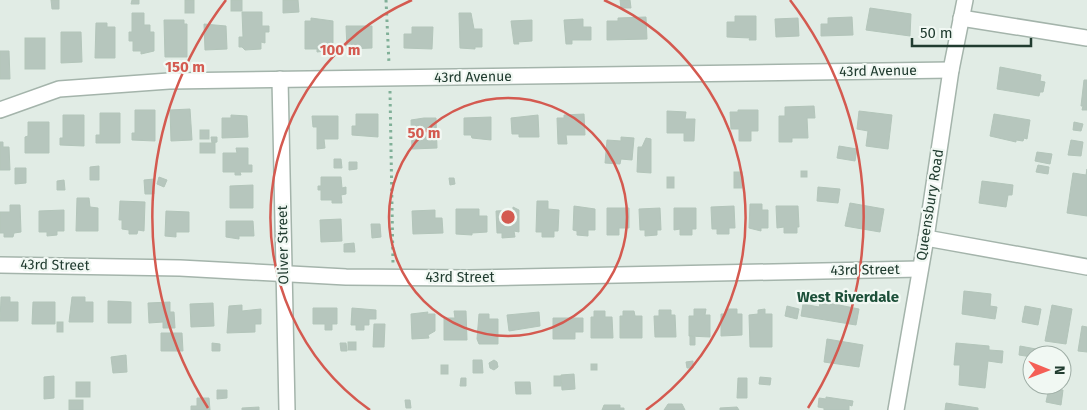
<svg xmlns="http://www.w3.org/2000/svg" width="1087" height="410" viewBox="0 0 1087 410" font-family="'Fira Sans',sans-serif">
<rect width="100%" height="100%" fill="#e1ece5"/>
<g fill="#b6c6bd" stroke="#b3c5ba">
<path d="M 51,0 L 59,0 L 59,9 L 52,9 Z"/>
<path d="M 132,0 L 139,0 L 139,4 L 131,4 Z"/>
<rect x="185" y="0" width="9" height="13"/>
<rect x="231" y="0" width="11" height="11"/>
<path d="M 283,0 L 298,0 L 299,12 L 283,13 Z"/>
<path d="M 620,0 L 630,0 L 631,8 L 621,8 Z"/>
<path d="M 870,8 L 911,14 L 910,36 L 866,30 Z"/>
<path d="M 242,12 L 262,12 L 262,26 L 269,26 L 269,32 L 265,32 L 265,43 L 261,42 L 261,49 L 245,50 L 242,47 L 239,47 L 239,37 L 243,37 Z"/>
<path d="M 132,13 L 144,13 L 144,25 L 150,25 L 150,32 L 154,32 L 154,51 L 141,54 L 141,51 L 133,51 L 133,41 L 129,41 L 129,32 L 132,32 Z"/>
<path d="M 459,13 L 471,13 L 474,29 L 482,29 L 482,47 L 475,47 L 475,49 L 460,48 Z"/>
<path d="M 735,16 L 756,16 L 756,40 L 749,40 L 750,38 L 727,37 L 727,22 L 735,22 Z"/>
<path d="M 646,17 L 647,39 L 607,40 L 607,21 L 618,21 L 618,18 Z"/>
<path d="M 852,17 L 853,35 L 821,36 L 821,24 L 828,24 L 828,18 Z"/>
<path d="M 311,18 L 333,21 L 333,50 L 317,52 L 317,49 L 305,49 L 305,21 L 311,21 Z"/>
<path d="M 798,18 L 799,36 L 776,37 L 775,19 Z"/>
<path d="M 583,19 L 583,27 L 591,27 L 591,40 L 572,40 L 572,44 L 566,44 L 564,20 Z"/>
<path d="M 164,20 L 184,20 L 184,24 L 187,24 L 187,57 L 165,57 Z"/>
<path d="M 532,20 L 532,41 L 518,42 L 519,44 L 514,44 L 511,21 Z"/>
<path d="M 96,23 L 107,23 L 107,27 L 115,27 L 115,58 L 95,58 Z"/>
<path d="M 204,24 L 226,26 L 227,49 L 205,50 Z"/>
<path d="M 346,26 L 372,26 L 372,48 L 347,49 Z"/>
<path d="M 412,27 L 433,27 L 432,49 L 404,48 L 404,34 L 412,34 Z"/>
<path d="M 61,32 L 81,32 L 82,62 L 61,63 Z"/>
<rect x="25" y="38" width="20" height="31"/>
<path d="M 0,51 L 9,51 L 10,79 L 0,79 Z"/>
<path d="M 1000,67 L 1041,75 L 1040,81 L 1045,82 L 1043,92 L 1040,92 L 1039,96 L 997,89 Z"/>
<path d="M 1084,80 L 1087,80 L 1087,110 L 1082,110 L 1083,106 L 1081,106 Z"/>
<path d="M 814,106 L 815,118 L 807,118 L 808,138 L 792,138 L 792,142 L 779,142 L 779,116 L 785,116 L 785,107 Z"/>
<path d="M 190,109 L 192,140 L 171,141 L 170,110 Z"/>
<path d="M 135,110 L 155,110 L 155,141 L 132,140 L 132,133 L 135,133 Z"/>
<path d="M 738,110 L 758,110 L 758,131 L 751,131 L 751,141 L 739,141 L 739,129 L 731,129 L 730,112 L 738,112 Z"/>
<path d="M 667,111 L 686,112 L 685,119 L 695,119 L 694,141 L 684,141 L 684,133 L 667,133 Z"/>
<path d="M 859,111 L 892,115 L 888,149 L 866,146 L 868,131 L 857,129 Z"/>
<path d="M 100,113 L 120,113 L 120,143 L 96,143 L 96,135 L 100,135 Z"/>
<path d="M 356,114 L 378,114 L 378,137 L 352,135 L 352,126 L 356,126 Z"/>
<path d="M 584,114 L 585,135 L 566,135 L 567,144 L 558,144 L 557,118 L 564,118 L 564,115 Z"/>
<path d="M 994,114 L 1030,120 L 1027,139 L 1024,138 L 1023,141 L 1016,140 L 1016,142 L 990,136 Z"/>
<path d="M 63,115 L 84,115 L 84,146 L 60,145 L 60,138 L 63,138 Z"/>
<path d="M 231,115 L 247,116 L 248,137 L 222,138 L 222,118 L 231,118 Z"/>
<path d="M 538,115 L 539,137 L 519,137 L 519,134 L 512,134 L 511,118 Z"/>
<path d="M 312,116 L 338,116 L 338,139 L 324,139 L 325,148 L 317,149 L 317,127 L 313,127 Z"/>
<path d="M 491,117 L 491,140 L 472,138 L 471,135 L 464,135 L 464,118 Z"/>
<path d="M 424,118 L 436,118 L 437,148 L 412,149 L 411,120 Z"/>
<path d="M 28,122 L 49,122 L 49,153 L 25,153 L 25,137 L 28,136 Z"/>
<path d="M 1074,122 L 1083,124 L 1081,131 L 1073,130 Z"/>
<rect x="200" y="130" width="9" height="9"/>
<path d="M 211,137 L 217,137 L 217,142 L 212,143 Z"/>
<path d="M 621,137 L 634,138 L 632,160 L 621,159 L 620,164 L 605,163 L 607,140 L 621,141 Z"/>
<path d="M 646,138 L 651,139 L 651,173 L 637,172 L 638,147 L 642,147 Z"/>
<path d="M 1071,140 L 1083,142 L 1081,156 L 1068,155 Z"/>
<path d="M 0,142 L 3,142 L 3,147 L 9,147 L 10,170 L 0,170 Z"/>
<rect x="200" y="143" width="15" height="10"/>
<path d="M 839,146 L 857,149 L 855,161 L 837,158 Z"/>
<path d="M 236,148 L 248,148 L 248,165 L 252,165 L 252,172 L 240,172 L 241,175 L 235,175 L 235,172 L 223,172 L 223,153 L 237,153 Z"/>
<path d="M 1037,152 L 1052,154 L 1050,164 L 1035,161 Z"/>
<path d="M 334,159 L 341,159 L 342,168 L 334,168 Z"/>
<path d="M 349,162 L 357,162 L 357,169 L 349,170 Z"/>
<path d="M 1038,165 L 1049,167 L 1048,174 L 1036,172 Z"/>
<path d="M 99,166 L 99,180 L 90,180 L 90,167 Z"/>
<path d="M 15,168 L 26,168 L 26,183 L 15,184 Z"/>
<path d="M 1087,169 L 1087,216 L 1067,213 L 1073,173 L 1086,175 Z"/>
<rect x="801" y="171" width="6" height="6"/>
<rect x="734" y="172" width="8" height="16"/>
<path d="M 159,177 L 167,180 L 164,187 L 157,184 Z"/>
<path d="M 321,177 L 341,177 L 342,188 L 346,187 L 346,194 L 341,195 L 342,203 L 332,203 L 332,200 L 321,200 L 321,190 L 318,190 L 318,186 L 321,186 Z"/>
<rect x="667" y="177" width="7" height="11"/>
<path d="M 449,178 L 454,178 L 455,184 L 450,185 Z"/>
<path d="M 154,179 L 154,194 L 145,194 L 144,180 Z"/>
<path d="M 64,180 L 65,190 L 57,190 L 57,181 Z"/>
<path d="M 982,181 L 1013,185 L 1012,195 L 1008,195 L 1006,207 L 979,203 Z"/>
<path d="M 253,185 L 253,208 L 230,208 L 230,186 Z"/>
<path d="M 818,187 L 840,189 L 838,203 L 817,201 Z"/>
<path d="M 77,198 L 89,198 L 90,207 L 98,208 L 98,231 L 76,231 Z"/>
<path d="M 120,201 L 145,202 L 144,231 L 138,230 L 137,234 L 129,234 L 129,230 L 122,229 L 122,220 L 119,220 Z"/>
<path d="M 537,201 L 548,201 L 548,209 L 559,210 L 558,231 L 554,231 L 554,237 L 542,237 L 542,232 L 536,232 Z"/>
<path d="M 850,203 L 884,209 L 880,232 L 845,226 Z"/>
<path d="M 750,204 L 762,204 L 762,210 L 768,210 L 768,228 L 761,228 L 761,231 L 749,228 Z"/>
<path d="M 10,205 L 20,205 L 21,232 L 14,233 L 13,237 L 4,237 L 4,233 L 0,233 L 0,212 L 10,212 Z"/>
<path d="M 574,206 L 595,209 L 595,230 L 588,230 L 588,236 L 577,235 L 577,231 L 573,230 Z"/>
<path d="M 734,206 L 735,228 L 729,228 L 729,234 L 717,234 L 717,229 L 712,229 L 711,207 Z"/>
<path d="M 776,206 L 798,206 L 799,227 L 797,227 L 797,233 L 784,233 L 784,227 L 777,228 Z"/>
<path d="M 513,207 L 519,210 L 519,232 L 514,231 L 515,237 L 502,238 L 502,233 L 497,233 L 496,211 L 513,210 Z"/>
<path d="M 607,208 L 629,208 L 629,228 L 619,228 L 619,235 L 607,235 Z"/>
<path d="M 660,208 L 661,230 L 657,230 L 657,235 L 645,236 L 645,230 L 640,230 L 639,209 Z"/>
<path d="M 674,208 L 696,208 L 696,229 L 692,229 L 692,235 L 680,235 L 680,229 L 674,230 Z"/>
<path d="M 456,209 L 479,209 L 479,216 L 487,216 L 487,232 L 472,233 L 472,235 L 456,234 Z"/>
<path d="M 64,210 L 64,231 L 57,231 L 57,235 L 47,236 L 47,232 L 39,232 L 39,211 Z"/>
<path d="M 435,210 L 435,218 L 442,218 L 443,233 L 413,234 L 412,211 Z"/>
<path d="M 166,211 L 189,212 L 189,232 L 176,232 L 176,237 L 165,236 Z"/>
<path d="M 341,219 L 342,241 L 321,242 L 320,220 Z"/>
<path d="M 226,221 L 253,221 L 254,236 L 239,236 L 239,239 L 226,237 Z"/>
<path d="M 371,224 L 380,224 L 381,237 L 372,238 Z"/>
<path d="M 354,243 L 355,252 L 344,252 L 344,244 Z"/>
<path d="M 964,291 L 991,294 L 990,306 L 997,307 L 995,319 L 962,314 Z"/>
<path d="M 1,297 L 10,297 L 10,302 L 18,302 L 18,321 L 0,321 Z"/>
<path d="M 72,297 L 85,297 L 85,302 L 93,302 L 93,322 L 69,322 Z"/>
<path d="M 108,301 L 131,302 L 131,323 L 108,323 Z"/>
<path d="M 33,302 L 55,302 L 55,324 L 32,324 Z"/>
<path d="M 170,302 L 170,312 L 174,312 L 175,328 L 163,328 L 163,322 L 149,323 L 148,303 Z"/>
<path d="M 213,303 L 214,326 L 191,327 L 190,304 Z"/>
<path d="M 803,304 L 819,307 L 820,304 L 834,304 L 859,309 L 856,325 L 801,316 Z"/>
<path d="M 242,305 L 242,311 L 261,309 L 261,324 L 255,324 L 255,332 L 227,333 L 229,306 Z"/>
<path d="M 1052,305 L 1072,309 L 1066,344 L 1045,341 Z"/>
<path d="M 787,306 L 799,309 L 797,319 L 785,316 Z"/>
<path d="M 1025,306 L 1041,309 L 1038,325 L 1022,322 Z"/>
<path d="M 313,308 L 337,308 L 337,324 L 332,324 L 332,330 L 325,330 L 325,324 L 313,324 Z"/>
<path d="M 352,308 L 376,310 L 376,319 L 369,319 L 369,325 L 364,325 L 364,330 L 356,330 L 356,325 L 351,325 Z"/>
<path d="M 694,309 L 706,309 L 705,315 L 710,315 L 710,337 L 689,336 L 689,316 L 694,316 Z"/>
<path d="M 726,309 L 737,309 L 737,314 L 742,314 L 742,335 L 721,336 L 721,314 L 726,314 Z"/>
<path d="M 765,309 L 765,314 L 772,314 L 772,347 L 750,347 L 749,315 L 758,314 L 758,310 Z"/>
<path d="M 659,310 L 671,310 L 671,315 L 675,315 L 676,337 L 655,337 L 654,316 L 659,316 Z"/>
<path d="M 454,311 L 466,311 L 467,340 L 444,340 L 444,318 L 455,318 Z"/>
<path d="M 594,311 L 605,311 L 605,317 L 612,317 L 613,338 L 591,338 L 591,317 L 594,317 Z"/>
<path d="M 623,311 L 634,311 L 635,316 L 642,316 L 642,338 L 620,338 L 620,316 L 623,316 Z"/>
<path d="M 428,312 L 427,314 L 435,314 L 435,331 L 428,335 L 429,338 L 412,339 L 411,314 Z"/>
<path d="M 539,312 L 540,326 L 509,331 L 507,315 Z"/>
<path d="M 479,314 L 489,314 L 489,319 L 498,319 L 498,344 L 479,344 L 477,339 Z"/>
<path d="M 553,318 L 583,318 L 583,332 L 575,332 L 575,339 L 553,339 Z"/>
<rect x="57" y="322" width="6" height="10"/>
<path d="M 374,324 L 385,324 L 384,347 L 373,347 Z"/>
<path d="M 1082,326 L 1087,327 L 1087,352 L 1078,351 Z"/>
<path d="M 161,333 L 182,333 L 183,351 L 161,351 Z"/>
<path d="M 690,336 L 695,337 L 695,345 L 690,345 Z"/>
<path d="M 827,339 L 863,345 L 859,367 L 824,362 Z"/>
<rect x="348" y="342" width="8" height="8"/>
<path d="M 212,343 L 220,344 L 220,351 L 212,351 Z"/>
<path d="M 340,343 L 346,343 L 347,351 L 341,351 Z"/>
<path d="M 956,343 L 989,346 L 989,350 L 1003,351 L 1002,363 L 988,361 L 985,388 L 959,385 L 960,365 L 954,365 Z"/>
<path d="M 1020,346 L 1036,349 L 1035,355 L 1032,357 L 1019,355 Z"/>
<path d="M 126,355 L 127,372 L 113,373 L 111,357 Z"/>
<path d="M 473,360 L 482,360 L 483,373 L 473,373 Z"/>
<path d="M 494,360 L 497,362 L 498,367 L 494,370 L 490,368 L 489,363 Z"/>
<path d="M 693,361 L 693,368 L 687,368 L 686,362 Z"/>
<rect x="591" y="364" width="6" height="6"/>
<rect x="441" y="365" width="7" height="9"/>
<path d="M 574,374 L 575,389 L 562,390 L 561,375 Z"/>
<path d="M 54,376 L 54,398 L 44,399 L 44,377 Z"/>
<rect x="554" y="376" width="7" height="10"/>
<path d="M 760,377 L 771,378 L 770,385 L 759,384 Z"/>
<path d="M 461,378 L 466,378 L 466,386 L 460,386 Z"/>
<path d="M 738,378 L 747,378 L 747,398 L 737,398 Z"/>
<rect x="76" y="382" width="14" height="15"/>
<path d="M 515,382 L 530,382 L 531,394 L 516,394 Z"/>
<path d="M 1049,388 L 1063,390 L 1061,405 L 1046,402 Z"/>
<path d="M 217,390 L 227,390 L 227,398 L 217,399 Z"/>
<path d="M 826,397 L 853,401 L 852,406 L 849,405 L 849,410 L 824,410 L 824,408 L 818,407 L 819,398 L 826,399 Z"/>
<path d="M 197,398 L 209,398 L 210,410 L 191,410 L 191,406 L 197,406 Z"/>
<rect x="69" y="400" width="14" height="10"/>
<path d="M 405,400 L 410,400 L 411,408 L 406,408 Z"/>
<path d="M 946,403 L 978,408 L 978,410 L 945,410 Z"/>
<path d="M 668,404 L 682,404 L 685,410 L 664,410 Z"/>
<path d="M 604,405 L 620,405 L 620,408 L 624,408 L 624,410 L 602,410 Z"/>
<path d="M 259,407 L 259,410 L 242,410 L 242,408 Z"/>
<path d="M 737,407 L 739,410 L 720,410 L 720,408 Z"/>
</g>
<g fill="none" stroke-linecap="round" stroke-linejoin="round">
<g stroke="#a4b4ab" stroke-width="18">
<g id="minor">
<path d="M 961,18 L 1087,38"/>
<path d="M 280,79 L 287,410"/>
<path d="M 0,110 L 59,89 L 169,81 L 951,70"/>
<path d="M 926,238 L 1087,267"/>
<path d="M 0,265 L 180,268 L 346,277 L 469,278 L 920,269"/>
</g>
</g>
<g stroke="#a4b4ab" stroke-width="18">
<path id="tertiary" d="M 896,410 L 926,238 L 951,70 L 965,0"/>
</g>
<g stroke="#80b098" stroke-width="3" stroke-dasharray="2.5 4" stroke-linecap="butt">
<path d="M 386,0 L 389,64"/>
<path d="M 390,91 L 393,264"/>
</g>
<use href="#minor" stroke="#fff" stroke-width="15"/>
<use href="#tertiary" stroke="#fff" stroke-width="15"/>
</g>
<g fill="none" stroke="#d45a50" stroke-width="2.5">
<circle cx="508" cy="217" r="119"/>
<path d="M370 410A237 237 0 0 1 412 0M604 0A237 237 0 0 1 646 410"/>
<path d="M208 408A356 356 0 0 1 226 0M790 0A356 356 0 0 1 808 408"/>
</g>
<g text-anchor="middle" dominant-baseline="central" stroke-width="4.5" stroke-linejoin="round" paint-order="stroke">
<g font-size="14" fill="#213c30" stroke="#f1f8f3">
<text transform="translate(878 71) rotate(-1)">43rd Avenue</text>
<text transform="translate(473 77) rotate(-1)">43rd Avenue</text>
<text transform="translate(930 205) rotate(-81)">Queensbury Road</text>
<text transform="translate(283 245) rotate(-91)">Oliver Street</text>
<text transform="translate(55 265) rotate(1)">43rd Street</text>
<text transform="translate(865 270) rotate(-1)">43rd Street</text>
<text x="460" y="277">43rd Street</text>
</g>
<g font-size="15" font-weight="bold" fill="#1c4f39" stroke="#f1f8f3">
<text x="848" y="297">West Riverdale</text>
</g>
</g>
<circle cx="508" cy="217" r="8" fill="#d45a50" stroke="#f1f8f3" stroke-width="2.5"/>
<g font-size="15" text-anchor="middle" font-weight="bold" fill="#d45a50" stroke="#f1f8f3" stroke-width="4.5" stroke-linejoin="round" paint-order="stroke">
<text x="340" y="55">100 m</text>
<text x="185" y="72">150 m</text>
<text x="424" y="138">50 m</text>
</g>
<g transform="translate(1047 370) rotate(91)"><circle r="24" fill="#f1f8f3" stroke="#9eada5"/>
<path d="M0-4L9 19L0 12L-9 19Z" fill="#f45f56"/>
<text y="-8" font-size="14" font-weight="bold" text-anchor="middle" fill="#213c30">N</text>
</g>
<path d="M912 38v8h119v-8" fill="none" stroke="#213c30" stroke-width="2.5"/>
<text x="920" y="38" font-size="15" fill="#213c30" stroke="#f1f8f3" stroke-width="4" paint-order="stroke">50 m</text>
</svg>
